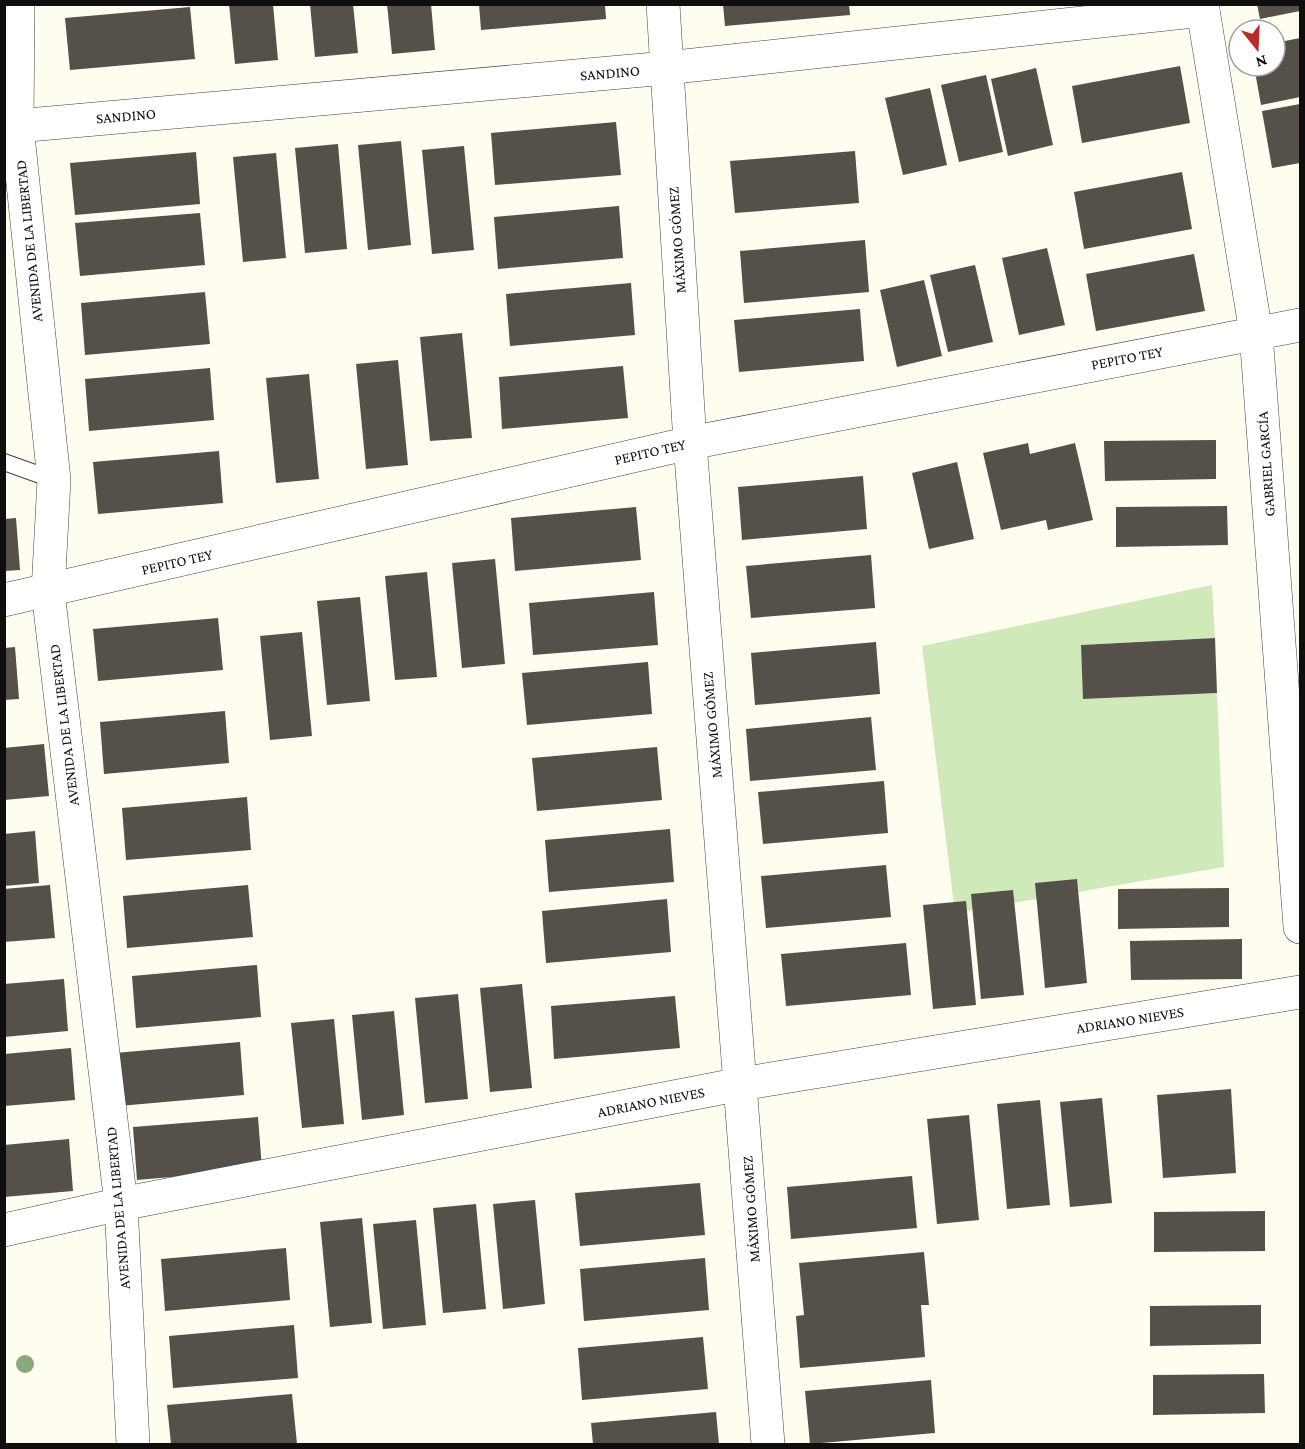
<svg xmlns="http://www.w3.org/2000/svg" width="1305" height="1449" viewBox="0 0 1305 1449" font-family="'Crimson Pro',serif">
<rect width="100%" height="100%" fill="#fffdef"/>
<path fill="#cfe9b9" d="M 1212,585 L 1215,638 L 1081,645 L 1084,699 L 1217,693 L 1224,867 L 955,913 L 922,646 Z"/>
<g fill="#56504a">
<path d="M 229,4 L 273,4 L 278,60 L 235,64 Z"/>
<path d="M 310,4 L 353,4 L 358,53 L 315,57 Z"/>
<path d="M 387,4 L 431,4 L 435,50 L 392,54 Z"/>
<path d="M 479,4 L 605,4 L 606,19 L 481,30 Z"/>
<path d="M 723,4 L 849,4 L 850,15 L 725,26 Z"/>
<path d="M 1257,4 L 1300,4 L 1300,11 L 1260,19 Z"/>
<path d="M 190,7 L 195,59 L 70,70 L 65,18 Z"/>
<path d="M 1300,38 L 1300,97 L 1261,105 L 1254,66 L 1275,66 L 1275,43 Z"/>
<path d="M 1180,66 L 1190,123 L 1082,143 L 1072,86 Z"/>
<path d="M 1036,68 L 1053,145 L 1008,156 L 991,79 Z"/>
<path d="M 986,75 L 1003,152 L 959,162 L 941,85 Z"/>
<path d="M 930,88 L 947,165 L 903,175 L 885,98 Z"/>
<path d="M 1300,104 L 1300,163 L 1272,168 L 1262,111 Z"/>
<path d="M 616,122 L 621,175 L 495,185 L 491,133 Z"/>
<path d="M 401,141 L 411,245 L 368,250 L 358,145 Z"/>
<path d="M 338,144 L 347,249 L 305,253 L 295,148 Z"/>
<path d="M 464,146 L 474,250 L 432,254 L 422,150 Z"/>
<path d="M 855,151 L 859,203 L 735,213 L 730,161 Z"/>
<path d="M 196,152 L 200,204 L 75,215 L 70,163 Z"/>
<path d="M 276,153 L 286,258 L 243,262 L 233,157 Z"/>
<path d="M 1182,172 L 1192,229 L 1084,249 L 1074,192 Z"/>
<path d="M 619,206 L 623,258 L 498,269 L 494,217 Z"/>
<path d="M 200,213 L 205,265 L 80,276 L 75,223 Z"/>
<path d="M 865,240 L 869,292 L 744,303 L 740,251 Z"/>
<path d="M 1047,248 L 1065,325 L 1019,335 L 1002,258 Z"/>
<path d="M 1194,254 L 1205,311 L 1096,331 L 1086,274 Z"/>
<path d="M 975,265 L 993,342 L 948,352 L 930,275 Z"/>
<path d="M 924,280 L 942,356 L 897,367 L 880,290 Z"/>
<path d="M 631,283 L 635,335 L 510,346 L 506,294 Z"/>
<path d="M 205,292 L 210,344 L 85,355 L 81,303 Z"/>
<path d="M 860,309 L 864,361 L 739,372 L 734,320 Z"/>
<path d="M 462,333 L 472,438 L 430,441 L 420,337 Z"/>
<path d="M 398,360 L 408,465 L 366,469 L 356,364 Z"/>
<path d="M 623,366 L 628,418 L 502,429 L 499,377 Z"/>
<path d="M 210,368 L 214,420 L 89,431 L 85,379 Z"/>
<path d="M 309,374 L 319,479 L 276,483 L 266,378 Z"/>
<path d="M 1216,440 L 1216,479 L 1105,481 L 1104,441 Z"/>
<path d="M 1028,443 L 1030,454 L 1075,443 L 1093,520 L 1048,530 L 1046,520 L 1001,530 L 983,453 Z"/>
<path d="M 219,451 L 223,503 L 98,514 L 93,462 Z"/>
<path d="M 957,462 L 974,539 L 929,549 L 912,473 Z"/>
<path d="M 863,476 L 867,529 L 742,540 L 738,487 Z"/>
<path d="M 1227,506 L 1228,545 L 1116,547 L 1116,507 Z"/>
<path d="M 636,507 L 641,560 L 515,571 L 511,518 Z"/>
<path d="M 16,518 L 20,570 L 4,571 L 4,519 Z"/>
<path d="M 871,555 L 875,608 L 751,618 L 746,566 Z"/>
<path d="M 495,559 L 505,664 L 462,668 L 452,563 Z"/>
<path d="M 427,572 L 437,677 L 395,680 L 385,576 Z"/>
<path d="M 654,592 L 658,645 L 533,655 L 529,603 Z"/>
<path d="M 360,597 L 370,701 L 327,705 L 317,601 Z"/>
<path d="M 218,618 L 223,670 L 98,681 L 93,629 Z"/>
<path d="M 302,632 L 312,736 L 270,740 L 260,636 Z"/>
<path d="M 1215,638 L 1217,693 L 1083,699 L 1081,645 Z"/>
<path d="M 876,642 L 880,694 L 755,705 L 751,653 Z"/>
<path d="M 15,647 L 19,699 L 4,700 L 4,648 Z"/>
<path d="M 648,662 L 652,714 L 527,725 L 522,673 Z"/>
<path d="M 225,711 L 229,763 L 104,774 L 100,722 Z"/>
<path d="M 871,717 L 876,770 L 750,781 L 746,729 Z"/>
<path d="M 44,744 L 49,796 L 4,800 L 4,748 Z"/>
<path d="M 657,747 L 662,800 L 537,811 L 532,758 Z"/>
<path d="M 884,781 L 888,833 L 763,844 L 758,792 Z"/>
<path d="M 247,797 L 251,850 L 126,860 L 122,808 Z"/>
<path d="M 670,829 L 674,882 L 549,892 L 545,840 Z"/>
<path d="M 35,831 L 39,883 L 4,886 L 4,834 Z"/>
<path d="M 886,865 L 891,917 L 766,928 L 761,876 Z"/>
<path d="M 1077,879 L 1087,983 L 1045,988 L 1035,883 Z"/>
<path d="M 50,885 L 55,938 L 4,942 L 4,889 Z"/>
<path d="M 248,885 L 253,937 L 127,948 L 123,896 Z"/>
<path d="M 1229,888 L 1229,927 L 1118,929 L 1118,889 Z"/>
<path d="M 1013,890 L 1024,995 L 981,999 L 971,894 Z"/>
<path d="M 667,899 L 671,952 L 546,963 L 542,911 Z"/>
<path d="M 966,901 L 976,1005 L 933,1009 L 923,905 Z"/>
<path d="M 1242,939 L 1242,979 L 1131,980 L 1130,941 Z"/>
<path d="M 906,943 L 911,995 L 786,1006 L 781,954 Z"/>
<path d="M 257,965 L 261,1017 L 136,1028 L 132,976 Z"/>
<path d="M 64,979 L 68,1031 L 4,1037 L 4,984 Z"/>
<path d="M 522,984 L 532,1088 L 490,1092 L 480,988 Z"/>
<path d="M 458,994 L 468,1099 L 425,1103 L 415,998 Z"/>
<path d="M 675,996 L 680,1048 L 554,1059 L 551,1006 Z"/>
<path d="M 394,1011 L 404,1115 L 362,1120 L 352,1015 Z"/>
<path d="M 334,1019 L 344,1124 L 302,1128 L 291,1023 Z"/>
<path d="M 240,1042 L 244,1095 L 119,1106 L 115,1053 Z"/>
<path d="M 71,1048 L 75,1100 L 4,1106 L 4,1054 Z"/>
<path d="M 1231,1089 L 1236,1173 L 1163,1178 L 1157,1095 Z"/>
<path d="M 1102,1098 L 1112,1203 L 1070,1207 L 1060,1102 Z"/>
<path d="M 1040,1100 L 1050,1205 L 1007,1209 L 997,1104 Z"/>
<path d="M 969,1115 L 979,1220 L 937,1224 L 927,1119 Z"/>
<path d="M 258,1117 L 262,1169 L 137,1180 L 133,1127 Z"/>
<path d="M 69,1139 L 73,1191 L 4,1197 L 4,1145 Z"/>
<path d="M 912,1176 L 917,1228 L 791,1239 L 787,1187 Z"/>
<path d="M 700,1183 L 705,1235 L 580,1246 L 575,1193 Z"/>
<path d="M 535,1200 L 545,1304 L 503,1309 L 493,1204 Z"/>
<path d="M 476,1204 L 486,1309 L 443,1313 L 433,1208 Z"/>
<path d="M 1265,1211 L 1265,1251 L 1154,1252 L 1154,1212 Z"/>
<path d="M 362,1218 L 372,1323 L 330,1327 L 320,1222 Z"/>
<path d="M 416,1220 L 426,1325 L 383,1329 L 373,1224 Z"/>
<path d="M 286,1248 L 290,1300 L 165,1311 L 161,1259 Z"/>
<path d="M 924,1252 L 929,1305 L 921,1305 L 925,1357 L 800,1368 L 796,1316 L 804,1315 L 799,1263 Z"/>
<path d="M 705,1258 L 709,1310 L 584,1321 L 580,1269 Z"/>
<path d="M 1261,1305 L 1261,1344 L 1150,1346 L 1150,1306 Z"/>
<path d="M 294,1325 L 298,1378 L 173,1388 L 169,1336 Z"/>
<path d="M 703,1337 L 708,1389 L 582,1400 L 578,1348 Z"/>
<path d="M 1264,1374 L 1265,1413 L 1153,1415 L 1153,1375 Z"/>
<path d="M 931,1380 L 935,1433 L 810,1444 L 805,1391 Z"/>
<path d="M 292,1394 L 297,1444 L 171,1444 L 167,1405 Z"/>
<path d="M 716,1412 L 719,1444 L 593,1444 L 591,1423 Z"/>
</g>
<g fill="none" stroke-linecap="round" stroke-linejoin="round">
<g stroke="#414141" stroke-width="18">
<path id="service" d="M 4,462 L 54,480"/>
</g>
<g stroke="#414141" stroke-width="34">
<g id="minor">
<path d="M 18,4 L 17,126 L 54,480 L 48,592 L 121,1204 L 133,1444"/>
<path d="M 663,4 L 690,443 L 768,1444"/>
<path d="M 1202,4 L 1256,333 L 1300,927"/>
<path d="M 17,126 L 666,68 L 1203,10"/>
<path d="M 4,600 L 690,443 L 1300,325"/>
<path d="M 4,1230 L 121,1204 L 741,1084 L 1300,992"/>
</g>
</g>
<use href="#service" stroke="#fff" stroke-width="16"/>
<use href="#minor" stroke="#fff" stroke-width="33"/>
</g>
<circle fill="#89a97d" cx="25" cy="1364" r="9"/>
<g text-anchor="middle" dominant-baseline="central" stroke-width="6" stroke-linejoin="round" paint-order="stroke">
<g font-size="15" fill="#0e0e0e" stroke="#fff">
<text transform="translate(610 73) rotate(-5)">SANDINO</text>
<text transform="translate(126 116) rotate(-5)">SANDINO</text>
<text transform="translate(677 240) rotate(-94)">MÁXIMO GÓMEZ</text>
<text transform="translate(29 241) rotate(-96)">AVENIDA DE LA LIBERTAD</text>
<text transform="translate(1127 358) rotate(-11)">PEPITO TEY</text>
<text transform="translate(650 452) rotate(-13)">PEPITO TEY</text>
<text transform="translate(1266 464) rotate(-94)">GABRIEL GARCÍA</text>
<text transform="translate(177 562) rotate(-13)">PEPITO TEY</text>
<text transform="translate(64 725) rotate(-97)">AVENIDA DE LA LIBERTAD</text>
<text transform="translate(712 725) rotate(-95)">MÁXIMO GÓMEZ</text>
<text transform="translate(1130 1020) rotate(-9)">ADRIANO NIEVES</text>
<text transform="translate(651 1102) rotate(-11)">ADRIANO NIEVES</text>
<text transform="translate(118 1208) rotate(-95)">AVENIDA DE LA LIBERTAD</text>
<text transform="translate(751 1209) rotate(-94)">MÁXIMO GÓMEZ</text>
</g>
</g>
<rect width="1305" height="1449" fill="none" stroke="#0e0e0e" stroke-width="12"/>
<g transform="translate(1257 48) rotate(162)"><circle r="28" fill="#ffffff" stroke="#9f9f9f" stroke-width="1.5"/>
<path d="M0-4.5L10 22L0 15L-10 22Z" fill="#bc2a27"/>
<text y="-9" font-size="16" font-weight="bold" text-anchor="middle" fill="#0e0e0e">N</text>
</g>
</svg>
